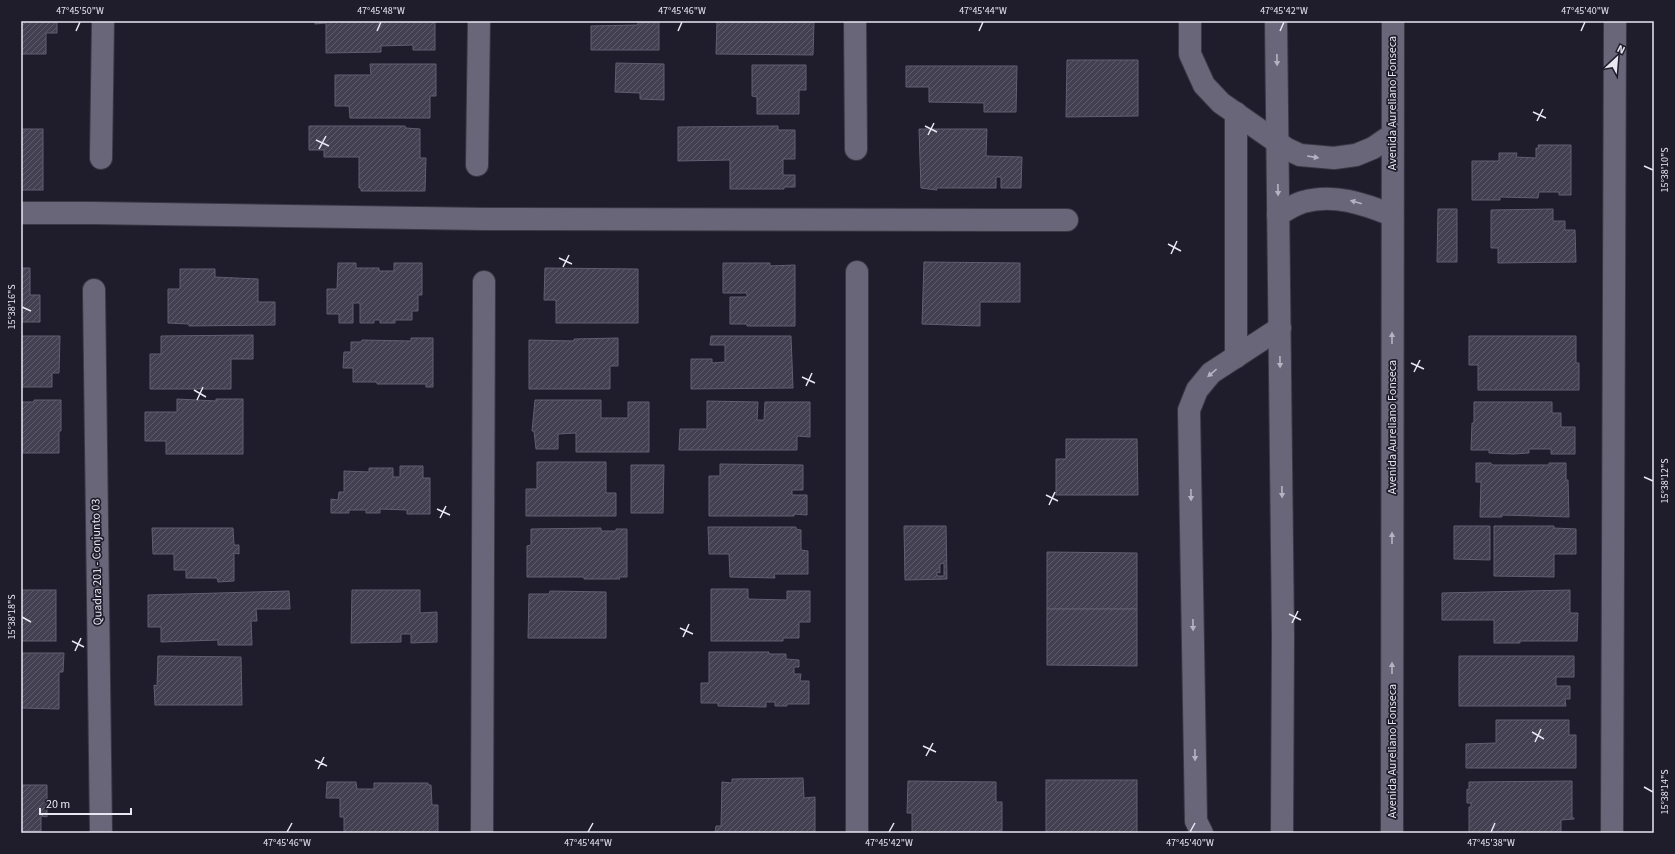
<svg xmlns="http://www.w3.org/2000/svg" width="1675" height="854" viewBox="0 0 1675 854" font-family="'Source Sans 3',sans-serif">
<defs>
<pattern id="building-hatch" width="6" height="6" patternUnits="userSpaceOnUse"><rect width="6" height="6" fill="#434051"/><path d="M-1 1l2-2M0 6l6-6M5 7l2-2" fill="none" stroke="#5e5c6a"/></pattern>
</defs>
<rect width="100%" height="100%" fill="#1f1c2c"/>
<g fill="url(#building-hatch)" stroke="#615e71" fill-rule="evenodd">
<path d="M 21,21 L 57,21 L 57,33 L 46,33 L 46,54 L 21,54 Z"/>
<path d="M 315,21 L 435,21 L 435,50 L 413,50 L 413,45 L 381,46 L 381,52 L 326,53 L 326,23 L 315,24 Z"/>
<path d="M 638,21 L 659,21 L 659,50 L 591,50 L 591,26 L 638,25 Z"/>
<path d="M 711,21 L 814,21 L 813,55 L 716,54 L 717,22 Z"/>
<path d="M 1067,60 L 1138,60 L 1138,116 L 1066,117 Z"/>
<path d="M 616,63 L 664,64 L 664,100 L 640,99 L 640,93 L 615,92 Z"/>
<path d="M 370,64 L 436,64 L 436,96 L 430,96 L 430,118 L 350,118 L 349,106 L 335,106 L 335,75 L 371,75 Z"/>
<path d="M 752,65 L 806,65 L 806,90 L 799,90 L 799,114 L 757,114 L 757,97 L 752,96 Z"/>
<path d="M 906,66 L 1017,66 L 1016,112 L 984,112 L 984,103 L 929,102 L 929,87 L 906,87 Z"/>
<path d="M 309,126 L 405,126 L 406,128 L 420,129 L 420,158 L 426,158 L 425,191 L 361,191 L 361,188 L 359,188 L 359,157 L 324,157 L 324,150 L 309,150 Z"/>
<path d="M 778,126 L 778,130 L 795,130 L 795,159 L 783,159 L 783,175 L 795,175 L 795,187 L 784,187 L 784,189 L 730,189 L 730,160 L 678,161 L 678,127 Z"/>
<rect x="21" y="129" width="22" height="61"/>
<path d="M 919,129 L 987,129 L 986,156 L 1022,157 L 1021,188 L 1001,188 L 1001,177 L 996,177 L 996,188 L 936,188 L 937,190 L 921,188 Z"/>
<path d="M 1538,145 L 1571,145 L 1571,195 L 1559,195 L 1559,192 L 1539,192 L 1538,198 L 1500,197 L 1500,200 L 1472,200 L 1472,161 L 1499,161 L 1499,153 L 1517,153 L 1516,157 L 1536,158 L 1536,148 L 1539,148 Z"/>
<path d="M 1438,209 L 1457,209 L 1457,262 L 1437,262 Z"/>
<path d="M 1553,209 L 1553,221 L 1565,221 L 1565,230 L 1575,230 L 1576,262 L 1498,263 L 1498,248 L 1491,248 L 1491,210 Z"/>
<path d="M 924,262 L 1020,263 L 1020,302 L 980,302 L 980,326 L 922,324 Z"/>
<path d="M 338,263 L 356,263 L 356,268 L 379,268 L 379,271 L 394,271 L 394,263 L 422,263 L 422,295 L 418,295 L 418,311 L 412,311 L 412,320 L 395,320 L 395,323 L 380,323 L 380,320 L 374,320 L 374,323 L 360,323 L 360,303 L 353,303 L 353,323 L 339,323 L 339,314 L 327,314 L 327,289 L 337,289 Z"/>
<path d="M 723,263 L 770,263 L 770,266 L 795,265 L 795,326 L 747,326 L 747,324 L 730,324 L 730,297 L 747,297 L 747,293 L 723,293 Z"/>
<path d="M 21,268 L 30,268 L 30,295 L 40,295 L 40,322 L 21,322 Z"/>
<path d="M 545,268 L 638,269 L 638,323 L 556,323 L 556,300 L 544,300 Z"/>
<path d="M 180,269 L 215,269 L 215,277 L 258,279 L 258,302 L 275,302 L 275,325 L 189,326 L 189,324 L 168,323 L 168,289 L 180,289 Z"/>
<path d="M 253,335 L 253,359 L 231,359 L 231,389 L 150,389 L 150,354 L 161,354 L 161,336 Z"/>
<path d="M 21,336 L 60,336 L 59,373 L 52,373 L 52,387 L 21,387 Z"/>
<path d="M 711,336 L 791,336 L 793,388 L 691,389 L 691,359 L 712,359 L 712,363 L 725,362 L 725,345 L 710,345 Z"/>
<path d="M 1469,336 L 1576,336 L 1576,363 L 1579,363 L 1579,390 L 1478,390 L 1478,365 L 1469,365 Z"/>
<path d="M 411,338 L 433,338 L 433,387 L 426,387 L 426,384 L 377,384 L 377,382 L 353,382 L 353,368 L 343,368 L 344,352 L 351,352 L 351,342 L 361,342 L 362,340 L 411,341 Z"/>
<path d="M 618,338 L 618,366 L 610,366 L 610,389 L 529,389 L 529,340 L 574,341 L 574,339 Z"/>
<path d="M 177,399 L 216,401 L 216,399 L 243,399 L 243,454 L 166,454 L 166,441 L 145,441 L 145,412 L 177,412 Z"/>
<path d="M 34,400 L 61,400 L 61,431 L 59,431 L 59,453 L 21,453 L 21,402 L 34,402 Z"/>
<path d="M 535,400 L 601,400 L 601,418 L 628,418 L 628,402 L 649,402 L 649,452 L 576,452 L 576,433 L 558,434 L 558,449 L 536,449 L 534,431 L 532,431 Z"/>
<path d="M 707,401 L 758,402 L 757,420 L 764,420 L 765,402 L 810,402 L 810,437 L 797,436 L 797,450 L 679,450 L 680,429 L 707,429 Z"/>
<path d="M 1474,402 L 1552,402 L 1552,413 L 1561,413 L 1561,427 L 1575,427 L 1575,454 L 1551,454 L 1551,449 L 1529,449 L 1529,453 L 1513,454 L 1489,453 L 1489,450 L 1471,450 L 1472,423 L 1474,423 Z"/>
<path d="M 1066,439 L 1137,439 L 1138,495 L 1056,495 L 1056,459 L 1066,459 Z"/>
<path d="M 537,462 L 606,462 L 606,493 L 616,493 L 616,516 L 526,516 L 526,489 L 537,489 Z"/>
<path d="M 1476,463 L 1491,463 L 1492,465 L 1549,465 L 1549,463 L 1566,463 L 1566,480 L 1568,480 L 1569,517 L 1502,515 L 1502,517 L 1480,517 L 1481,482 L 1476,482 Z"/>
<path d="M 720,464 L 803,465 L 803,490 L 792,490 L 792,495 L 807,495 L 807,515 L 794,514 L 794,516 L 709,516 L 709,476 L 720,476 Z"/>
<path d="M 631,465 L 664,465 L 663,513 L 631,513 Z"/>
<path d="M 400,466 L 423,466 L 423,478 L 430,478 L 430,514 L 407,514 L 407,510 L 380,509 L 380,513 L 366,513 L 366,510 L 349,510 L 349,513 L 331,513 L 331,499 L 338,500 L 339,492 L 344,492 L 344,471 L 369,472 L 369,468 L 393,468 L 393,477 L 400,477 Z"/>
<path d="M 904,526 L 946,526 L 947,579 L 905,580 ZM 944,563 L 944,576 L 937,576 L 937,572 L 940,573 L 940,564 Z"/>
<path d="M 1454,526 L 1490,526 L 1490,560 L 1454,559 Z"/>
<path d="M 1494,526 L 1554,526 L 1554,528 L 1576,529 L 1576,554 L 1554,554 L 1554,577 L 1494,576 Z"/>
<path d="M 708,527 L 796,527 L 796,529 L 801,530 L 801,550 L 808,551 L 808,574 L 774,574 L 775,578 L 730,577 L 729,554 L 709,554 Z"/>
<path d="M 152,528 L 233,528 L 234,545 L 239,545 L 239,554 L 234,553 L 234,581 L 218,582 L 217,578 L 186,578 L 186,570 L 174,570 L 174,554 L 153,554 Z"/>
<path d="M 601,528 L 601,531 L 616,531 L 616,529 L 627,529 L 627,577 L 619,577 L 620,579 L 584,579 L 584,577 L 527,577 L 527,546 L 531,545 L 531,529 Z"/>
<path d="M 1047,552 L 1137,553 L 1137,609 L 1047,609 Z"/>
<path d="M 711,589 L 748,589 L 748,599 L 787,600 L 787,591 L 810,591 L 810,622 L 799,622 L 799,638 L 783,638 L 783,641 L 711,641 Z"/>
<rect x="21" y="590" width="35" height="51"/>
<path d="M 352,590 L 420,590 L 420,613 L 437,612 L 437,642 L 411,643 L 411,634 L 401,634 L 401,642 L 351,643 Z"/>
<path d="M 1570,590 L 1570,613 L 1578,613 L 1577,641 L 1520,641 L 1520,643 L 1494,643 L 1494,620 L 1442,620 L 1442,593 Z"/>
<path d="M 289,591 L 290,609 L 256,609 L 257,621 L 251,621 L 252,645 L 218,645 L 218,640 L 161,642 L 161,627 L 148,627 L 148,595 Z"/>
<path d="M 550,591 L 606,592 L 606,638 L 528,638 L 529,594 L 549,594 Z"/>
<path d="M 1047,609 L 1137,609 L 1137,666 L 1047,665 Z"/>
<path d="M 709,652 L 769,652 L 769,654 L 786,654 L 786,659 L 799,660 L 799,667 L 794,667 L 794,674 L 801,674 L 800,681 L 809,681 L 809,704 L 787,704 L 787,706 L 775,706 L 775,702 L 766,702 L 766,707 L 718,706 L 718,703 L 701,703 L 701,683 L 709,683 Z"/>
<path d="M 21,653 L 64,653 L 63,672 L 59,672 L 59,709 L 21,708 Z"/>
<path d="M 158,656 L 241,657 L 242,705 L 155,705 L 154,685 L 157,686 Z"/>
<path d="M 1459,656 L 1574,656 L 1574,677 L 1556,677 L 1556,686 L 1570,686 L 1570,699 L 1565,699 L 1566,706 L 1459,706 Z"/>
<path d="M 1496,720 L 1569,720 L 1569,735 L 1576,735 L 1576,768 L 1466,768 L 1466,744 L 1496,743 Z"/>
<path d="M 803,778 L 804,798 L 815,797 L 815,833 L 715,832 L 716,826 L 721,826 L 722,782 L 732,783 L 732,779 Z"/>
<rect x="1046" y="780" width="91" height="53"/>
<path d="M 908,781 L 996,782 L 996,802 L 1002,802 L 1002,831 L 912,833 L 912,813 L 907,813 Z"/>
<path d="M 1572,781 L 1572,818 L 1574,818 L 1574,819 L 1561,820 L 1561,833 L 1469,833 L 1469,807 L 1471,807 L 1471,803 L 1467,803 L 1467,789 L 1469,790 L 1469,782 Z"/>
<path d="M 327,782 L 356,782 L 357,789 L 374,789 L 374,783 L 428,783 L 428,785 L 431,785 L 432,805 L 438,805 L 438,833 L 344,833 L 344,817 L 340,817 L 340,798 L 326,798 Z"/>
<path d="M 21,785 L 47,785 L 47,817 L 41,816 L 41,831 L 21,831 Z"/>
</g>
<g fill="none" stroke-linecap="round" stroke-linejoin="round">
<g stroke="#3a3845" stroke-width="24">
<g id="minor">
<path d="M 855,21 L 856,149"/>
<path d="M 1190,21 L 1190,54 L 1204,85 L 1221,103 L 1287,149 L 1300,155 L 1334,158 L 1356,155 L 1373,148 L 1392,135"/>
<path d="M 1276,21 L 1283,635 L 1282,833"/>
<path d="M 101,158 L 103,21"/>
<path d="M 477,165 L 479,21"/>
<path d="M 21,213 L 93,213 L 484,219 L 1067,220"/>
<path d="M 1278,215 C 1286,210 1295,204 1303,202 C 1334,193 1364,204 1392,215"/>
<path d="M 857,272 L 857,833"/>
<path d="M 94,290 L 101,833"/>
<path d="M 1236,357 L 1236,113"/>
<path d="M 482,833 L 484,282"/>
<path d="M 1202,833 L 1196,821 L 1189,410 L 1197,390 L 1211,373 L 1280,328"/>
<path d="M 1392,833 L 1393,21"/>
<path d="M 1612,833 L 1615,21"/>
</g>
</g>
<use href="#minor" stroke="#696679" stroke-width="22"/>
</g>
<defs><path id="oneway-solid" d="M-6-.8H1V-3.2L6.5 0L1 3.2V.8H-6Z"/></defs>
<g fill="#b5b3c2">
<use href="#oneway-solid" transform="translate(1277 60) rotate(89)"/>
<use href="#oneway-solid" transform="translate(1313 157) rotate(9)"/>
<use href="#oneway-solid" transform="translate(1278 190) rotate(89)"/>
<use href="#oneway-solid" transform="translate(1356 202) rotate(-164)"/>
<use href="#oneway-solid" transform="translate(1392 338) rotate(-90)"/>
<use href="#oneway-solid" transform="translate(1280 362) rotate(89)"/>
<use href="#oneway-solid" transform="translate(1212 373) rotate(140)"/>
<use href="#oneway-solid" transform="translate(1282 492) rotate(89)"/>
<use href="#oneway-solid" transform="translate(1191 495) rotate(89)"/>
<use href="#oneway-solid" transform="translate(1392 538) rotate(-90)"/>
<use href="#oneway-solid" transform="translate(1193 625) rotate(89)"/>
<use href="#oneway-solid" transform="translate(1392 668) rotate(-90)"/>
<use href="#oneway-solid" transform="translate(1195 755) rotate(89)"/>
</g>
<path fill="none" stroke="#e8e7f2" stroke-width="1.5" d="M 76,31 L 80,22M 377,31 L 381,22M 678,31 L 682,22M 979,31 L 983,22M 1280,31 L 1284,22M 1581,31 L 1585,22M 1533,112 L 1546,118M 1537,121 L 1543,109M 925,126 L 937,132M 928,135 L 934,123M 316,140 L 329,146M 319,149 L 326,136M 1644,166 L 1653,170M 1168,244 L 1181,251M 1171,254 L 1177,241M 559,258 L 572,264M 563,267 L 569,255M 22,307 L 31,311M 1411,363 L 1424,369M 1414,372 L 1420,360M 802,377 L 815,383M 806,386 L 812,373M 194,390 L 206,397M 197,400 L 203,387M 1644,477 L 1653,481M 1046,495 L 1058,501M 1049,505 L 1055,492M 437,509 L 450,515M 440,518 L 446,506M 1289,614 L 1301,620M 22,617 L 31,622M 1292,623 L 1298,611M 680,628 L 693,634M 683,637 L 689,624M 72,641 L 84,647M 75,651 L 81,638M 1532,732 L 1544,739M 1535,742 L 1541,729M 923,746 L 936,752M 926,756 L 933,743M 315,760 L 327,766M 318,769 L 324,757M 1644,787 L 1653,792M 287,832 L 292,823M 588,832 L 593,823M 889,832 L 894,823M 1190,832 L 1195,823M 1491,832 L 1495,823"/>
<g text-anchor="middle" dominant-baseline="central" stroke-width="3.5" stroke-linejoin="round" paint-order="stroke">
<g font-size="12" fill="#e8e7f2" stroke="#1f1c2c">
<text transform="translate(1392 103) rotate(-90)">Avenida Aureliano Fonseca</text>
<text transform="translate(1392 427) rotate(-90)">Avenida Aureliano Fonseca</text>
<text transform="translate(97 562) rotate(-91)">Quadra 201 - Conjunto 03</text>
<text transform="translate(1392 751) rotate(-90)">Avenida Aureliano Fonseca</text>
</g>
</g>
<rect width="1675" height="854" fill="none" stroke="#1f1c2c" stroke-width="44"/>
<g transform="translate(1617 58) rotate(26)" stroke="#1f1c2c" stroke-width="3" paint-order="stroke">
<path d="M0-3L7 15L0 10L-7 15Z" fill="#e8e7f2"/>
<text y="-6" font-size="11" font-weight="bold" text-anchor="middle" fill="#e8e7f2">N</text>
</g>
<path d="M40 808v6h91v-6" fill="none" stroke="#e8e7f2" stroke-width="2"/>
<text x="46" y="808" font-size="12" fill="#e8e7f2" stroke="#1f1c2c" stroke-width="3" paint-order="stroke">20 m</text>
<rect x="22" y="22" width="1631" height="810" fill="none" stroke="#e8e7f2" stroke-width="1.5"/>
<g font-size="10" text-anchor="middle" fill="#e8e7f2">
<text x="80" y="14">47°45'50"W</text>
<text x="381" y="14">47°45'48"W</text>
<text x="682" y="14">47°45'46"W</text>
<text x="983" y="14">47°45'44"W</text>
<text x="1284" y="14">47°45'42"W</text>
<text x="1585" y="14">47°45'40"W</text>
<text transform="translate(1664 170) rotate(-90)" y="4">15°38'10"S</text>
<text transform="translate(11 307) rotate(-90)" y="4">15°38'16"S</text>
<text transform="translate(1664 481) rotate(-90)" y="4">15°38'12"S</text>
<text transform="translate(11 617) rotate(-90)" y="4">15°38'18"S</text>
<text transform="translate(1664 792) rotate(-90)" y="4">15°38'14"S</text>
<text x="287" y="846">47°45'46"W</text>
<text x="588" y="846">47°45'44"W</text>
<text x="889" y="846">47°45'42"W</text>
<text x="1190" y="846">47°45'40"W</text>
<text x="1491" y="846">47°45'38"W</text>
</g>
</svg>
